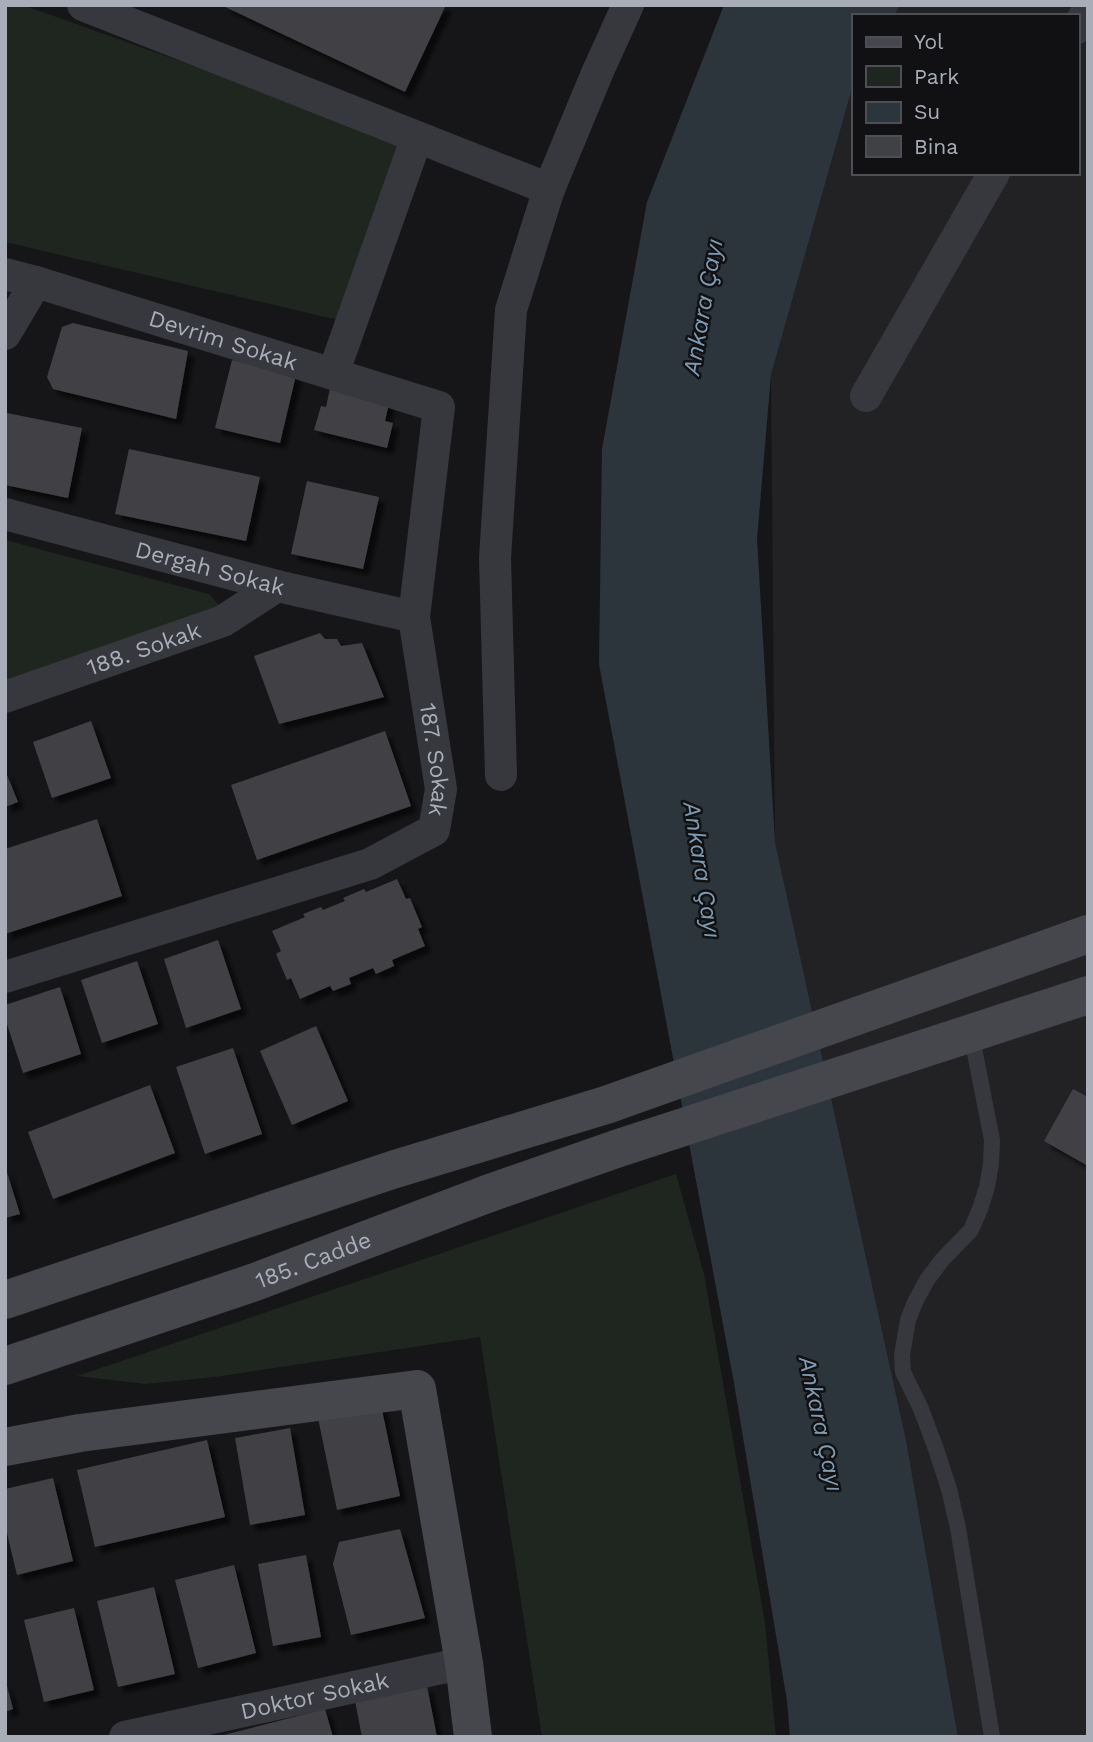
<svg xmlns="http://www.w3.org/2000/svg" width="1093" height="1742" viewBox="0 0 1093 1742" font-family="'Work Sans',sans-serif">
<defs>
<filter id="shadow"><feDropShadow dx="6" dy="6" stdDeviation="2" flood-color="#0009"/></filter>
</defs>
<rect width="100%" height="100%" fill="#161618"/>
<path fill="#222225" d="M 900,5 L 1088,5 L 1088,1737 L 958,1737 L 906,1440 L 775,842 L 771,375 L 853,85 L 853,173 L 1077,173 L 1077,16 L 894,16 Z"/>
<g fill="#1e261f">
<path d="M 5,5 L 23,5 L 392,137 L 398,147 L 339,318 L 334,319 L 5,242 Z"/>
<path d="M 5,540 L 209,594 L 221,607 L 5,684 Z"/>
<path d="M 676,1174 L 704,1274 L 765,1623 L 776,1737 L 542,1737 L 480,1337 L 215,1377 L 145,1384 L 77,1376 Z"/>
</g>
<path fill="#2c353c" d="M 724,5 L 900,5 L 894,16 L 853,16 L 853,85 L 771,375 L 757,539 L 775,842 L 906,1440 L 958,1737 L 790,1737 L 787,1701 L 734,1383 L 599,664 L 602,449 L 647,202 Z"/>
<g fill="#404145" filter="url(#shadow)">
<path d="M 221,5 L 446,5 L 405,92 Z"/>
<path d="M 73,323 L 188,351 L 176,419 L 53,389 L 47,377 L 62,327 Z"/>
<path d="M 232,360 L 296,375 L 280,443 L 215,428 Z"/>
<path d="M 331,384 L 390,399 L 385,421 L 393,423 L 387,448 L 314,430 L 321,406 L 326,407 Z"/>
<path d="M 7,413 L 82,428 L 68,498 L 5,485 L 5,423 Z"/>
<path d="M 129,449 L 260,477 L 246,541 L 115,514 Z"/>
<path d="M 307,481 L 379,497 L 363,569 L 291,554 Z"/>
<path d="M 320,633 L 325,639 L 337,639 L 341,646 L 362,643 L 384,697 L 279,724 L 254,656 Z"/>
<path d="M 91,721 L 111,778 L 52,798 L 33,742 Z"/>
<path d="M 385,731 L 411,806 L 257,860 L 231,785 Z"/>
<path d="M 5,770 L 18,802 L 5,807 Z"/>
<path d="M 97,819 L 122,896 L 5,934 L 5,849 Z"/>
<path d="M 397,879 L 406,899 L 410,898 L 422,927 L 418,929 L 425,946 L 392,960 L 394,966 L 376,974 L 373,968 L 349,978 L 351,984 L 333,991 L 330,986 L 300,999 L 291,978 L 287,980 L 276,954 L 281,951 L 272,931 L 305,917 L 303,914 L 321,907 L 323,910 L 345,901 L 343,898 L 364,889 L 366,892 Z"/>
<path d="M 218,940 L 241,1009 L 186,1028 L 164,959 Z"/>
<path d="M 137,961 L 158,1024 L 102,1043 L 81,980 Z"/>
<path d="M 60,987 L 81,1054 L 23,1073 L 5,1018 L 5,1005 Z"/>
<path d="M 316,1026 L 348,1101 L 292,1125 L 260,1051 Z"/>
<path d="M 233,1048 L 262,1134 L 205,1154 L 176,1067 Z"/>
<path d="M 150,1085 L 175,1153 L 53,1199 L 28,1132 Z"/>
<path d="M 1073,1089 L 1088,1097 L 1088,1166 L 1044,1141 Z"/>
<path d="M 5,1166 L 20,1214 L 5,1218 Z"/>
<path d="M 381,1405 L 400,1496 L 337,1510 L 318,1418 Z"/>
<path d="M 290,1428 L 305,1515 L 250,1525 L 235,1438 Z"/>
<path d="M 207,1440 L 225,1517 L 95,1547 L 77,1470 Z"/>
<path d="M 53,1478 L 73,1561 L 17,1575 L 5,1525 L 5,1489 Z"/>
<path d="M 400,1529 L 425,1618 L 351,1635 L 333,1564 L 339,1542 Z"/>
<path d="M 306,1555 L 321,1637 L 273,1646 L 258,1564 Z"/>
<path d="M 234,1565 L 256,1653 L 198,1668 L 175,1580 Z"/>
<path d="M 154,1587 L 175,1674 L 118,1687 L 97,1601 Z"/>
<path d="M 74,1608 L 94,1690 L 44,1702 L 24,1620 Z"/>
<path d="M 6,1682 L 13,1709 L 5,1712 L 5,1683 Z"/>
<path d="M 427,1686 L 437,1737 L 362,1737 L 355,1701 Z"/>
<path d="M 325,1709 L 333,1737 L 220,1737 L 220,1736 Z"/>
</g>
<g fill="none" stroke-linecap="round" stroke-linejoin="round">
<path stroke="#37383d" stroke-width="16" d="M 971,1033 L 992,1140 L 991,1164 L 987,1187 L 980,1209 L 971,1230 L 942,1260 L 927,1280 L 915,1302 L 908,1320 L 902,1355 L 903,1372 L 921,1409 L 936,1449 L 949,1489 L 958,1528 L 992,1737"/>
<g stroke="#37383d" stroke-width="32">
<path d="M 83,5 L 549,189"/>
<path d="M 1077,28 L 1088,10"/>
<path id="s1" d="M 5,274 L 36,282 L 439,407 L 414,617 L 441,789 L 434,830 L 370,864 L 5,977"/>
<path d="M 5,334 L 36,282"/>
<path d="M 333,374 L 417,137"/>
<path d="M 866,396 L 994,173"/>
<path id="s2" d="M 5,514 L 277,586 L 414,617"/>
<path id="s3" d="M 5,697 L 223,621 L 277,586"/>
<path d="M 501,775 L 495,558 L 511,310 L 549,189 L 598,71 L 628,5"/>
<path id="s4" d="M 125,1737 L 464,1663"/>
</g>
<g stroke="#45474d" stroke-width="38">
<path d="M 5,1300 L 392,1170 L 606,1105 L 1088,934"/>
<path id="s5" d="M 5,1366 L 255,1282 L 487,1194 L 619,1148 L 1088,995"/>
<path d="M 5,1447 L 80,1433 L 417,1389 L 464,1663 L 473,1737"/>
</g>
</g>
<g text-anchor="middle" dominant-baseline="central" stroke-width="5" stroke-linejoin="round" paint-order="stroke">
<g font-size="23" fill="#a8adb8" stroke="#111113">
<text stroke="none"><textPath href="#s1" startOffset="228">Devrim Sokak</textPath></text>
<text stroke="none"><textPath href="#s2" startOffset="212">Dergah Sokak</textPath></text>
<text stroke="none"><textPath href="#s3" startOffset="147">188. Sokak</textPath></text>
<text stroke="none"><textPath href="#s1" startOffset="810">187. Sokak</textPath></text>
<text stroke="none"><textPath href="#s5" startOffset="326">185. Cadde</textPath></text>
<text stroke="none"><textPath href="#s4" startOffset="194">Doktor Sokak</textPath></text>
</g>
<g font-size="24" font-style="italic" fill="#7f9bb3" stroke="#111113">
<text transform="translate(703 307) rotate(-80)">Ankara Çayı</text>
<text transform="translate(702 870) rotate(81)">Ankara Çayı</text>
<text transform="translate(821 1424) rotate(78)">Ankara Çayı</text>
</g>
</g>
<rect width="1093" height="1742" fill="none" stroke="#a8adb8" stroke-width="14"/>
<rect x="852" y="14" width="228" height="161" fill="#111113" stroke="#4d4f55" stroke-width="2"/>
<rect x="866" y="37" width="35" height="10" fill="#45474d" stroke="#4d4f55" stroke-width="2"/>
<text x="914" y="49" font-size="21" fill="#a8adb8">Yol</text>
<rect x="866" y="66" width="35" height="21" fill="#1e261f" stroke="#4d4f55" stroke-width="2"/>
<text x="914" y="84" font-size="21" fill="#a8adb8">Park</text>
<rect x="866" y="102" width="35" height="21" fill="#2c353c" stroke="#4d4f55" stroke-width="2"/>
<text x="914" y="119" font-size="21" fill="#a8adb8">Su</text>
<rect x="866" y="136" width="35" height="21" fill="#404145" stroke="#4d4f55" stroke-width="2"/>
<text x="914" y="154" font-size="21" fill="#a8adb8">Bina</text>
</svg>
